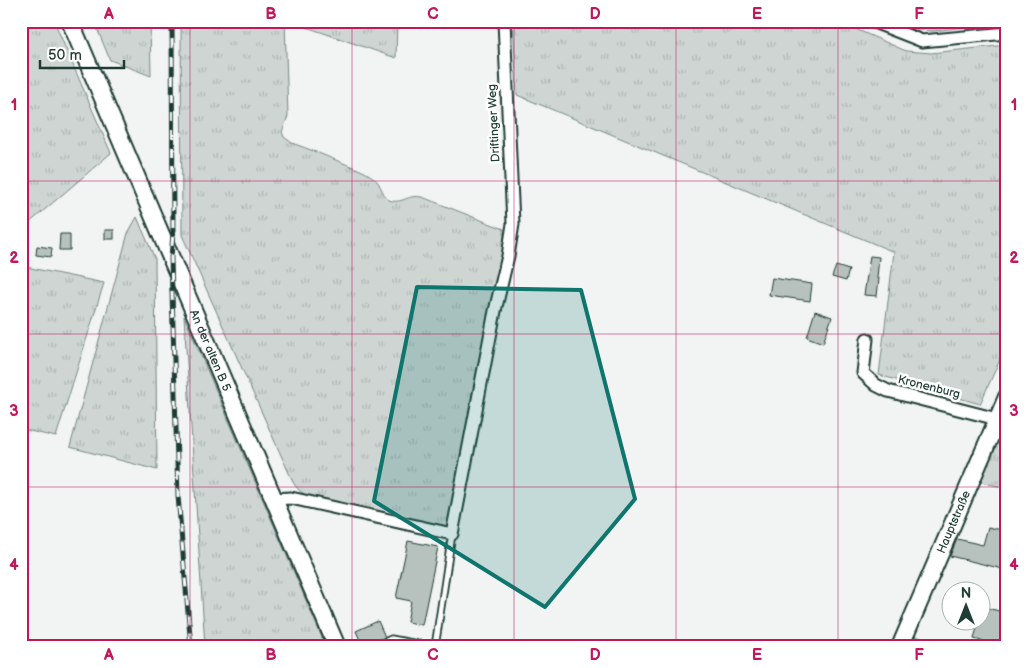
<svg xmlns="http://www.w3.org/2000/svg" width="1028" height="668" viewBox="0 0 1028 668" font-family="'Balsamiq Sans',sans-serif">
<defs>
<pattern id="grass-tufts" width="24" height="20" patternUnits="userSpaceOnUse" patternTransform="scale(1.25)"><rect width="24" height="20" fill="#ced5d3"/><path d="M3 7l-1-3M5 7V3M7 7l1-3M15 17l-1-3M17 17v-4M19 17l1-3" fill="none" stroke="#b0b8b6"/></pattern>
</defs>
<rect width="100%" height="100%" fill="#f2f3f3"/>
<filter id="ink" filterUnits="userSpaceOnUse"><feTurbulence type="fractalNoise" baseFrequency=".02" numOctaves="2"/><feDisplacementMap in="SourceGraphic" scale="10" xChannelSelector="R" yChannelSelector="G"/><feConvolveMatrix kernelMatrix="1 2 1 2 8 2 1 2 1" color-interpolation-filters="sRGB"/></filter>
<g filter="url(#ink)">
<g fill="url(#grass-tufts)" stroke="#768984">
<path d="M 21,21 L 54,21 L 111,153 L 21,230 Z"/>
<path d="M 94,21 L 150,21 L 151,76 L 110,60 Z"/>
<path d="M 181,21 L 285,21 L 288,116 L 282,132 L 284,137 L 292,143 C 309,149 326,156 343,163 C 353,167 365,171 374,178 C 382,184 383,200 392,201 C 404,203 408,194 422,197 L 504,229 L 504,244 L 447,526 L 313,498 C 303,494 298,491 293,482 L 182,235 Z"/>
<path d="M 289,21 L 397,21 L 396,58 Z"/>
<path d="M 513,21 L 837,21 L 906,51 L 931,53 L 1007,45 L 1007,344 L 980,404 L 879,375 L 894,252 L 517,95 Z"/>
<path d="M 891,21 L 1007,21 L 1007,22 L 933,31 L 916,30 Z"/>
<path d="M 137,217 L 155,259 L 157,470 L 70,447 L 128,233 Z"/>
<path d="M 21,266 L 104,283 L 56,437 L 21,429 Z"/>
<path d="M 184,316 L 326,647 L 205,647 Z"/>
<path d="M 1007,419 L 1007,488 L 976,481 Z"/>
<path d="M 912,635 L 951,647 L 907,647 Z"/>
</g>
<g fill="#b7c1bd" stroke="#1f3d34">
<rect x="105" y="230" width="9" height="9"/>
<path d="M 60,234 L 70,234 L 70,250 L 59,250 Z"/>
<path d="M 37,246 L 52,248 L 51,257 L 36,255 Z"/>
<path d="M 870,256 L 879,257 L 877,278 L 879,278 L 877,296 L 864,295 Z"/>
<path d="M 836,266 L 849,270 L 846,281 L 832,277 Z"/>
<path d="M 772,278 L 812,284 L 810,301 L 769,295 Z"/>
<path d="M 815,311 L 832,317 L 823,343 L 807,337 Z"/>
<path d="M 988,527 L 1007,531 L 1007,570 L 950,556 L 957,539 L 983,545 Z"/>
<path d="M 408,541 L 438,547 L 422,625 L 407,622 L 411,601 L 396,598 Z"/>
<path d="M 983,607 L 1007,613 L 999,646 L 974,639 L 979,620 L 980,620 Z"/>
<path d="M 378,621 L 385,637 L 372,643 L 369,647 L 363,647 L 356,631 Z"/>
</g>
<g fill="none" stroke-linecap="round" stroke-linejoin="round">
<g stroke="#1f3d34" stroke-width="9">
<g id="service">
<path d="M 374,647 L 391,639 L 434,647"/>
<path d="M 435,647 L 452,534"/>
</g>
</g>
<g stroke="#1f3d34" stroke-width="15">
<g id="minor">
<path d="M 871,21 L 922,41 L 1007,33"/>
<path d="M 867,339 L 863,373 L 876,385 L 888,391 L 997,419"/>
<path d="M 274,499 L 291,498 L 452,534 L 495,311 L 508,256 L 513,224 L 504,21"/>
</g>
</g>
<g stroke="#1f3d34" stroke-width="20">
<g id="secondary">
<path id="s1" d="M 70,21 L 337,647"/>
<path id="s2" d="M 900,647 L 1007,397"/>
</g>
</g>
<use href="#service" stroke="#fff" stroke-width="5.5"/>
<use href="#minor" stroke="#fff" stroke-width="11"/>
<use href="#secondary" stroke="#fff" stroke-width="16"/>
<g stroke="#1f3d34" stroke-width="5">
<path id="rail" d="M 172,21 L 173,233 L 171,258 L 178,496 L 191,647"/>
</g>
<use href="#rail" stroke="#fff" stroke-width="3" stroke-dasharray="9" stroke-linecap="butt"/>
</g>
</g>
<path fill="#0f766e" fill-opacity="0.2" stroke="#0f766e" stroke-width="4" stroke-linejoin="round" d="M 417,287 L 581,290 L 635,499 L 545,607 L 374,501 Z"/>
<path fill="none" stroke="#c2185b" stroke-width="1" stroke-opacity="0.55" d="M 190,21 L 190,647M 352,21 L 352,647M 514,21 L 514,647M 676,21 L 676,647M 838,21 L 838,647M 21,181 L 1007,181M 21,334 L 1007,334M 21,487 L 1007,487"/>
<g text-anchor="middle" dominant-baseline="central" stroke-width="5" stroke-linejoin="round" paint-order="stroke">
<g font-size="12" fill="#1f3d34" stroke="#fff">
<text transform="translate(494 123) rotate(-93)">Driftinger Weg</text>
<text stroke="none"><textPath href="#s1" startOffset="358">An der alten B 5</textPath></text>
<text transform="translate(929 387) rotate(14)">Kronenburg</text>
<text stroke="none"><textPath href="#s2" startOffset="136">Hauptstraße</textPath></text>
</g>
</g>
<rect width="1028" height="668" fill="none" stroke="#fff" stroke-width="55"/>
<g transform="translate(966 606)"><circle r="24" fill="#ffffff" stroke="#a5b1ae"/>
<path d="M0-4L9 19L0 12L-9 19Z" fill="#1f3d34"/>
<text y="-8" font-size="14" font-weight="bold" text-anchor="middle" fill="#1f3d34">N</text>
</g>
<path d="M40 60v8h84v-8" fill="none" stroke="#1f3d34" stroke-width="2.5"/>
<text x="48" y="60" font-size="15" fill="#1f3d34" stroke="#ffffff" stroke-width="4" paint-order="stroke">50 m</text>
<rect x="28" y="28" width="972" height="612" fill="none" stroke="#c2185b" stroke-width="2"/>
<g font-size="16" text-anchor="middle" font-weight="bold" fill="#c2185b">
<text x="109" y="19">A</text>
<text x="271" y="19">B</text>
<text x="433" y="19">C</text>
<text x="595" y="19">D</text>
<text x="757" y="19">E</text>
<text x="919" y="19">F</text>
<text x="14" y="110">1</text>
<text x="1014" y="110">1</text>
<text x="14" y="263">2</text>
<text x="1014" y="263">2</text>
<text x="14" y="416">3</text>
<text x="1014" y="416">3</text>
<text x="14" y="570">4</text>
<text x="1014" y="570">4</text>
<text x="109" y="660">A</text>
<text x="271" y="660">B</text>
<text x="433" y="660">C</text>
<text x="595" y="660">D</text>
<text x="757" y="660">E</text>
<text x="919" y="660">F</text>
</g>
</svg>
